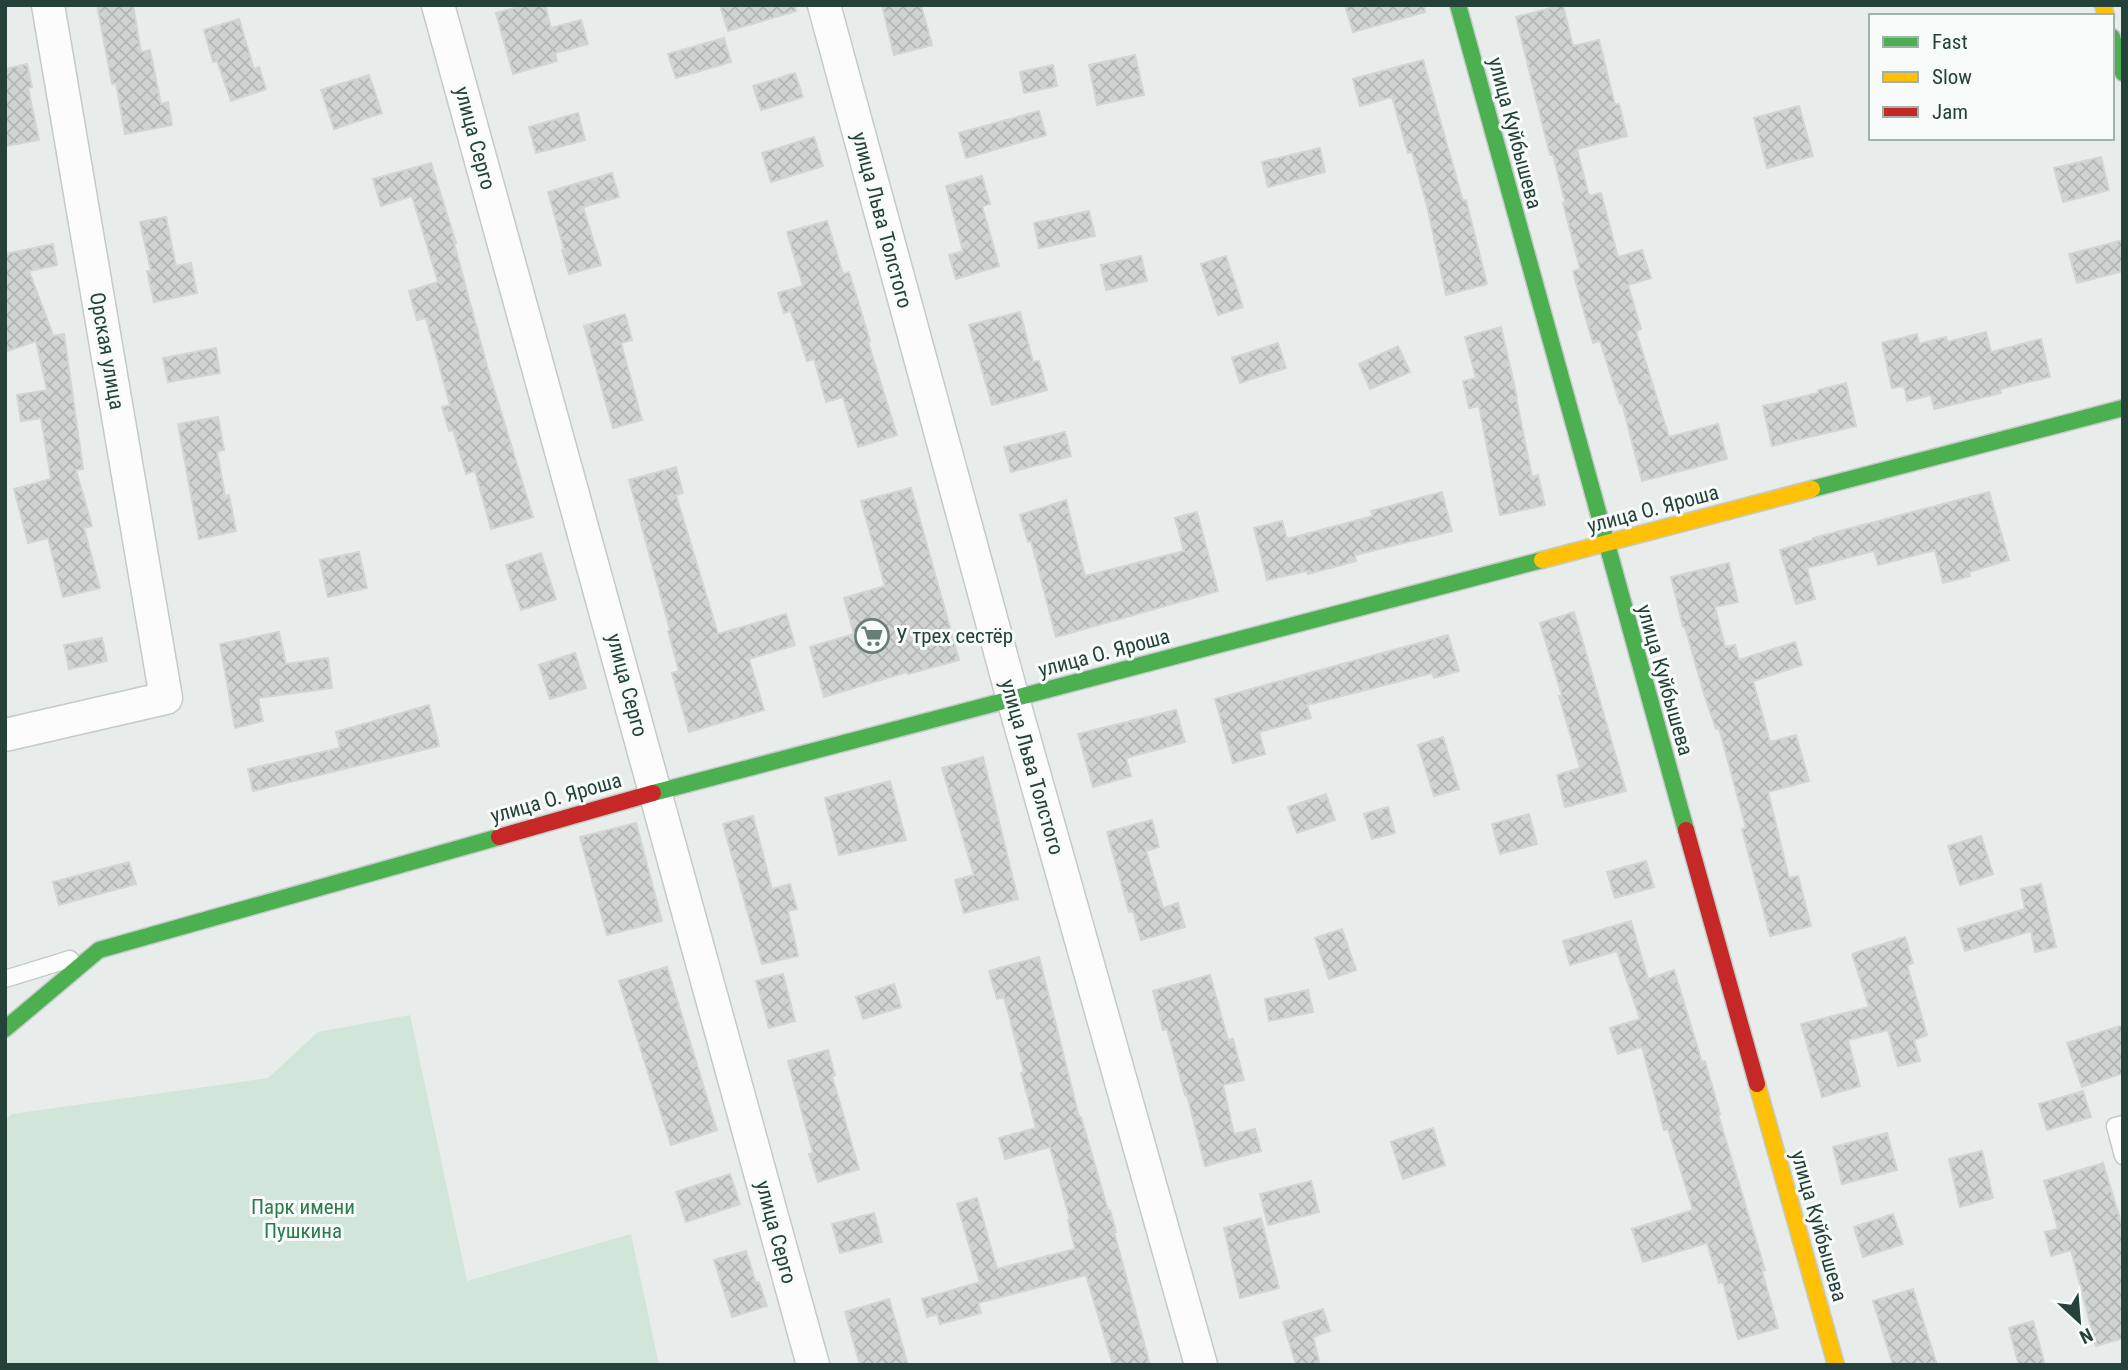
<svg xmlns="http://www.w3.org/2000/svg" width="2128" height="1370" viewBox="0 0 2128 1370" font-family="'Roboto Condensed',sans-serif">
<defs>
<pattern id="building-cross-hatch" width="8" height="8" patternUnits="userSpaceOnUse" patternTransform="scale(1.75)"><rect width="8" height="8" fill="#cfd4d2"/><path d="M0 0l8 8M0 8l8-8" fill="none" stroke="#b2b7b5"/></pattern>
</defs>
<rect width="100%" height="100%" fill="#e8edeb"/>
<path fill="#d1e6d8" d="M 410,1015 L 467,1281 L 631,1234 L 659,1365 L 5,1365 L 5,1120 L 12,1114 L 268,1078 L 318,1032 Z"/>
<g fill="url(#building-cross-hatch)" stroke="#d1d6d4" stroke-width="2">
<path d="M 97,5 L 133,5 L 141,52 L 150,50 L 161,104 L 168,102 L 172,125 L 125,134 L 116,83 L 112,84 Z"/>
<path d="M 525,5 L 545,5 L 551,28 L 581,20 L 588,44 L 555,53 L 557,61 L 513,74 L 496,13 Z"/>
<path d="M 720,5 L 795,5 L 796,11 L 728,31 Z"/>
<path d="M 882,5 L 921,5 L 932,45 L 894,55 Z"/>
<path d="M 1345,5 L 1424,5 L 1425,12 L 1353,32 Z"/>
<path d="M 1563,5 L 1573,46 L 1599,40 L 1615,105 L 1619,104 L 1627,136 L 1577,149 L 1589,196 L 1601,193 L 1618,257 L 1642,250 L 1651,278 L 1628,285 L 1641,329 L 1636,331 L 1669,437 L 1718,424 L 1727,459 L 1642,481 L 1622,403 L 1620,404 L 1600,341 L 1593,343 L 1582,305 L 1573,271 L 1580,269 L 1563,203 L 1565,202 L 1553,155 L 1550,155 L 1516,17 Z"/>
<path d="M 239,19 L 254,69 L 259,67 L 266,89 L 231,101 L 217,61 L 213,62 L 204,30 Z"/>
<path d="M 724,38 L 731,62 L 676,78 L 668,54 Z"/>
<path d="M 1135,55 L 1144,95 L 1097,105 L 1089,65 Z"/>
<path d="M 1423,60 L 1463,201 L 1466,200 L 1487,284 L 1446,295 L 1428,210 L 1412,152 L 1408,153 L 1392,97 L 1360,106 L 1353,79 Z"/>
<path d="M 27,64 L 32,87 L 28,88 L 39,140 L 5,146 L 5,69 Z"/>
<path d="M 1053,65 L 1057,86 L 1024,93 L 1020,72 Z"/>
<path d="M 795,73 L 803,97 L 761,110 L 753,86 Z"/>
<path d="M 369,75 L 382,113 L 334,129 L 321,90 Z"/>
<path d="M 1799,106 L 1813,156 L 1767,168 L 1754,118 Z"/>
<path d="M 1039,111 L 1046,135 L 966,158 L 959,133 Z"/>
<path d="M 578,113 L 585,140 L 536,153 L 529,127 Z"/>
<path d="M 814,137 L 823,166 L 771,182 L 762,153 Z"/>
<path d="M 1320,148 L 1325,172 L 1268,187 L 1262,162 Z"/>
<path d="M 2101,157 L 2109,190 L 2063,202 L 2054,168 Z"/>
<path d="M 431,163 L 456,243 L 454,243 L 487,366 L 533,517 L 491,529 L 475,471 L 466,474 L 453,430 L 449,431 L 442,407 L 450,405 L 426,318 L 417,320 L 409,291 L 438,282 L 412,196 L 381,206 L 373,179 Z"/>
<path d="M 612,173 L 619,197 L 583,207 L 601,265 L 569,274 L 562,250 L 564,249 L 548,192 Z"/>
<path d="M 982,176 L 990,204 L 982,206 L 999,266 L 956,279 L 949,255 L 963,251 L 946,186 Z"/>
<path d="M 1089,211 L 1095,236 L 1039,248 L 1034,223 Z"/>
<path d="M 166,217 L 176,266 L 191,263 L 197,293 L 154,302 L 147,271 L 151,271 L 140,222 Z"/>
<path d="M 827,221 L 843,274 L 849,272 L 870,341 L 868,342 L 897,435 L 858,447 L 843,397 L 826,402 L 814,359 L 807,361 L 791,311 L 784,313 L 778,293 L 803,286 L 787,232 Z"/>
<path d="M 2123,240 L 2123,271 L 2077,283 L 2069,254 Z"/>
<path d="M 53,244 L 57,265 L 29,271 L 53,335 L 47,337 L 64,334 L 83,469 L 76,470 L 92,526 L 84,528 L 100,588 L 63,597 L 48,538 L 28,543 L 14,489 L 51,479 L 41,418 L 21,421 L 17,395 L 47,390 L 36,341 L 5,352 L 5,254 Z"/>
<path d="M 1141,256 L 1147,281 L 1106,290 L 1101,265 Z"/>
<path d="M 1226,256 L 1243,307 L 1218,315 L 1201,264 Z"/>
<path d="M 1020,312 L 1033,362 L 1039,361 L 1047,390 L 992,405 L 969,325 Z"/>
<path d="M 625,314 L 632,340 L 621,343 L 642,420 L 613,428 L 584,326 Z"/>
<path d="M 1501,327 L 1517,397 L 1516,397 L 1532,477 L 1538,475 L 1545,505 L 1500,515 L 1479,406 L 1469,408 L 1463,381 L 1476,378 L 1465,337 Z"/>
<path d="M 1986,332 L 1991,352 L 2041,339 L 2050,377 L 2000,389 L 2001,393 L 1934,409 L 1931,395 L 1907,401 L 1904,386 L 1892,388 L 1882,343 L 1917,334 L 1919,344 L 1946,337 L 1947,342 Z"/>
<path d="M 1278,343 L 1286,368 L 1240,383 L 1232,358 Z"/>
<path d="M 1398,346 L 1410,372 L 1370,389 L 1359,364 Z"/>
<path d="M 216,348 L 220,373 L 168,382 L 163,358 Z"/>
<path d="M 1846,383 L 1856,426 L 1772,446 L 1763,406 L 1818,393 L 1818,390 Z"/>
<path d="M 218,417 L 224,450 L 217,451 L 225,496 L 229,495 L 236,531 L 199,539 L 178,424 Z"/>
<path d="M 1065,432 L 1071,456 L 1011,472 L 1004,447 Z"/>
<path d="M 676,467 L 683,493 L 676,495 L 718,634 L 786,614 L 795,645 L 749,659 L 764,710 L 689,732 L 672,673 L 679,671 L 668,631 L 670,630 L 629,480 Z"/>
<path d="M 911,488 L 959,660 L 908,674 L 907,672 L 824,697 L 810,647 L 854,634 L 844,598 L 885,586 L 861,501 Z"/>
<path d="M 1442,492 L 1452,531 L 1355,555 L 1356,561 L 1308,574 L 1307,571 L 1267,580 L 1254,528 L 1282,521 L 1287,539 L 1373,516 L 1371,511 Z"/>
<path d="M 1989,492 L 2009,560 L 1969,572 L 1970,576 L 1943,583 L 1935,550 L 1878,565 L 1874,551 L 1807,568 L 1815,599 L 1796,604 L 1780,550 L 1813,540 L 1813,538 Z"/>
<path d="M 1066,500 L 1085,576 L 1184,551 L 1175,518 L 1197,512 L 1218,591 L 1056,637 L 1031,541 L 1028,542 L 1020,515 Z"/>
<path d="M 359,552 L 367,588 L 328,597 L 320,560 Z"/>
<path d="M 541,553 L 556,599 L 521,610 L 506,565 Z"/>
<path d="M 1729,563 L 1738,602 L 1715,607 L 1725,647 L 1735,645 L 1739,660 L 1795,642 L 1802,665 L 1753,681 L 1770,742 L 1796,735 L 1809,781 L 1768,792 L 1789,878 L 1798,876 L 1811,926 L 1770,936 L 1742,829 L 1746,828 L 1719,728 L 1716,729 L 1704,694 L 1685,627 L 1683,627 L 1671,577 Z"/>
<path d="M 1574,612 L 1626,791 L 1565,807 L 1557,775 L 1580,768 L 1559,696 L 1562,696 L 1540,623 Z"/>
<path d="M 279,632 L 286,664 L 328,658 L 332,688 L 258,698 L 263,721 L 235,728 L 220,644 Z"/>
<path d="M 1448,635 L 1459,671 L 1434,678 L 1432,673 L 1307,705 L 1311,718 L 1259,732 L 1265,754 L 1233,763 L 1215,699 Z"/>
<path d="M 102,638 L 107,661 L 69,669 L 64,645 Z"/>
<path d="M 575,653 L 586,688 L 550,699 L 539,665 Z"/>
<path d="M 429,705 L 439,746 L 253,791 L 248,769 L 340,748 L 336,732 Z"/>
<path d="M 1176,710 L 1185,742 L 1126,758 L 1131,776 L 1093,787 L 1078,734 Z"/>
<path d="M 1443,737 L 1459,789 L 1434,796 L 1418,745 Z"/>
<path d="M 983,757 L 1018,899 L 964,913 L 955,880 L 974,875 L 942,768 Z"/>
<path d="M 890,781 L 906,840 L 839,855 L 825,798 Z"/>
<path d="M 1326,794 L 1335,820 L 1297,833 L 1288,807 Z"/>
<path d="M 1388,807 L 1395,833 L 1372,839 L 1364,814 Z"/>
<path d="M 1529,814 L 1537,844 L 1500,854 L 1492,824 Z"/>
<path d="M 753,816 L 772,889 L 790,884 L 797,909 L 788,911 L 798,956 L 762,964 L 723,824 Z"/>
<path d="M 1152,820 L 1159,847 L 1146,851 L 1163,908 L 1178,903 L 1185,927 L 1141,940 L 1133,911 L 1129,912 L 1107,832 Z"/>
<path d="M 636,823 L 662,921 L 607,935 L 580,837 Z"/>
<path d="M 1981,836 L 1993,874 L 1960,885 L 1948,846 Z"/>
<path d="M 1646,861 L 1654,887 L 1615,898 L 1607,872 Z"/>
<path d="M 129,862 L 136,884 L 59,905 L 53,882 Z"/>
<path d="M 2041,884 L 2056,947 L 2035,952 L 2031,931 L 1965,951 L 1958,929 L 2025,909 L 2021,889 Z"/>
<path d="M 1631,921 L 1648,979 L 1674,970 L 1702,1062 L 1705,1061 L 1720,1114 L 1718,1114 L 1765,1270 L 1762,1271 L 1778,1328 L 1738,1339 L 1723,1282 L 1719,1283 L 1707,1243 L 1643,1262 L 1632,1229 L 1693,1210 L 1668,1129 L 1664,1130 L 1642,1047 L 1618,1054 L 1610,1028 L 1640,1019 L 1617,951 L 1570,965 L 1563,941 Z"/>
<path d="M 1342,929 L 1356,970 L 1329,979 L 1315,938 Z"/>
<path d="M 1905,937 L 1913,963 L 1907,965 L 1927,1035 L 1914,1040 L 1920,1061 L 1898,1066 L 1888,1030 L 1848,1040 L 1860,1086 L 1822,1097 L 1801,1024 L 1869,1007 L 1852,954 Z"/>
<path d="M 1039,957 L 1079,1117 L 1081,1117 L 1108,1210 L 1110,1210 L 1116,1232 L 1114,1232 L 1150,1365 L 1113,1365 L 1086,1275 L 978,1303 L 981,1313 L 940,1324 L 937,1314 L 927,1317 L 922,1299 L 980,1282 L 957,1204 L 977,1198 L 997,1269 L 1075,1249 L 1068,1220 L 1070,1220 L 1050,1147 L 1005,1159 L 999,1138 L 1036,1128 L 1021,1073 L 1024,1072 L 1004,997 L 997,999 L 989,971 Z"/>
<path d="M 667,967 L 717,1130 L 671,1145 L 619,981 Z"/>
<path d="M 783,974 L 795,1021 L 769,1028 L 756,981 Z"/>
<path d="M 1210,975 L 1228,1040 L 1233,1039 L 1244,1080 L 1223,1085 L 1234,1134 L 1255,1129 L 1261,1151 L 1205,1166 L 1187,1095 L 1185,1095 L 1167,1029 L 1163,1030 L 1153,991 Z"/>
<path d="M 894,984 L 901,1007 L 863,1019 L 856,997 Z"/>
<path d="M 1308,990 L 1313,1012 L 1269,1021 L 1265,999 Z"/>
<path d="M 2123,1025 L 2123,1073 L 2082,1087 L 2067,1043 Z"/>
<path d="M 828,1050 L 835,1075 L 832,1076 L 859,1169 L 818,1182 L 809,1154 L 813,1153 L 788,1061 Z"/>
<path d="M 2083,1091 L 2091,1117 L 2047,1130 L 2039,1104 Z"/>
<path d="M 1433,1128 L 1445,1165 L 1403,1179 L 1391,1142 Z"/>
<path d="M 1887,1133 L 1897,1170 L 1842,1184 L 1833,1147 Z"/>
<path d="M 1982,1151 L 1993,1198 L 1960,1207 L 1949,1159 Z"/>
<path d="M 2103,1163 L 2123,1229 L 2123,1338 L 2096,1346 L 2071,1250 L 2051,1256 L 2045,1232 L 2058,1229 L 2044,1181 Z"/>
<path d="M 730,1174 L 740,1204 L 686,1222 L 676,1192 Z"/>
<path d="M 1311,1181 L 1319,1212 L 1268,1225 L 1260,1194 Z"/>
<path d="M 874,1213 L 882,1242 L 840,1253 L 832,1224 Z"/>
<path d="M 1893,1214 L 1903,1244 L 1863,1257 L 1854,1227 Z"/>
<path d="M 1261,1218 L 1279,1288 L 1240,1298 L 1224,1228 Z"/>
<path d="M 746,1251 L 756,1283 L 759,1282 L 767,1306 L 732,1317 L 714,1260 Z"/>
<path d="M 1913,1289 L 1937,1365 L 1893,1365 L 1873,1301 Z"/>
<path d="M 889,1299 L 908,1365 L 860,1365 L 845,1312 Z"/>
<path d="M 1323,1309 L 1330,1331 L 1313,1337 L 1320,1365 L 1296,1365 L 1283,1322 Z"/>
<path d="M 2033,1321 L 2045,1365 L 2019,1365 L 2009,1328 Z"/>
</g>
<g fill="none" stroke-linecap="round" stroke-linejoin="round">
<g stroke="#c5cac8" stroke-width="19">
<g id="lane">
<path d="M 5,979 L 70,959"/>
<path d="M 2123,1124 L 2115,1126 L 2123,1156"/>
</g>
</g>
<g stroke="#c5cac8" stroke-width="35">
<g id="street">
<path d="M 438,5 L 813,1365"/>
<path d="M 824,5 L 1013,699 L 1201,1365"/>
<path d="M 5,735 L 166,698 L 48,5"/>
</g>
</g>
<g stroke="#c3cbc8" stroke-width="19">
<g id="fast">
<path d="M 1458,5 L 1686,830"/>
<path d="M 2112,37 L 2123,73"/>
<path d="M 1812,489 L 2123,408"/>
<path d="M 653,793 L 1542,560"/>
<path d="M 5,1029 L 99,950 L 499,837"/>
</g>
</g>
<g stroke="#c3cbc8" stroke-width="19">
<g id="slow">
<path d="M 2103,5 L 2106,16"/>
<path d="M 1542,560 L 1812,489"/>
<path d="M 1757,1084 L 1836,1365"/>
</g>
</g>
<g stroke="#c3cbc8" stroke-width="19">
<g id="jam">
<path d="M 1686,830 L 1757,1084"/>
<path d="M 499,837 L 653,793"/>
</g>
</g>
<use href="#lane" stroke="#fcfcfc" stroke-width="16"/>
<use href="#street" stroke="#fcfcfc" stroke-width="32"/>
<use href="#fast" stroke="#4caf50" stroke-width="16"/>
<use href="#slow" stroke="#ffc107" stroke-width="16"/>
<use href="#jam" stroke="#c62828" stroke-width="16"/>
</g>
<defs>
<g id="supermarket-ring" transform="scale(1.75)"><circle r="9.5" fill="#f7fbf9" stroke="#697e78" stroke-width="1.5"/><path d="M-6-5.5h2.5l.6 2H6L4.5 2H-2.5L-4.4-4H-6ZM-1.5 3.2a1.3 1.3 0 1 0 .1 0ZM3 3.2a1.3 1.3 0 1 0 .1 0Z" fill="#697e78"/></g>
</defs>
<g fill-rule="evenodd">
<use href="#supermarket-ring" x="872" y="636"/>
</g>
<g text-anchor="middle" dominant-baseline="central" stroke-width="6" stroke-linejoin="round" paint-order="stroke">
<g font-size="21" fill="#24423a" stroke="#f7fbf9">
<text transform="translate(1515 133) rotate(75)">улица Куйбышева</text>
<text transform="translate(475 138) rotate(75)">улица Серго</text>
<text transform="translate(882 220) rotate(75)">улица Льва Толстого</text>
<text transform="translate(107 351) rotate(80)">Орская улица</text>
<text transform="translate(1653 509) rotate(-15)">улица О. Яроша</text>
<text transform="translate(1104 653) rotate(-15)">улица О. Яроша</text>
<text transform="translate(1665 680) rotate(74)">улица Куйбышева</text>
<text transform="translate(627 685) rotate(75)">улица Серго</text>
<text transform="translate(1032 767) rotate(74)">улица Льва Толстого</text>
<text transform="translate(556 798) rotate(-16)">улица О. Яроша</text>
<text transform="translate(1819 1226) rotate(74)">улица Куйбышева</text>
<text transform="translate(776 1232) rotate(75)">улица Серго</text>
</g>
<g font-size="21" fill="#24423a" stroke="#f7fbf9" text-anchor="start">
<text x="896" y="636">У трех сестёр</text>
</g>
<g font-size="21" fill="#2d7a4b" stroke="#f7fbf9">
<text x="303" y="1207">Парк имени<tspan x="303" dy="24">Пушкина</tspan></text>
</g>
</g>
<rect width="2128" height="1370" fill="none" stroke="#24423a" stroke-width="14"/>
<rect x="1869" y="14" width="245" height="126" fill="#f7fbf9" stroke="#a3b1ad" stroke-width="2"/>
<rect x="1883" y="37" width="35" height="10" fill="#4caf50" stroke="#a3b1ad" stroke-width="2"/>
<text x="1932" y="49" font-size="21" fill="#24423a">Fast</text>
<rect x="1883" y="72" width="35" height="10" fill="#ffc107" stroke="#a3b1ad" stroke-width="2"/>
<text x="1932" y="84" font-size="21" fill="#24423a">Slow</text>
<rect x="1883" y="107" width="35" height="10" fill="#c62828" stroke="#a3b1ad" stroke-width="2"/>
<text x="1932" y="119" font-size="21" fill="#24423a">Jam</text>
<g transform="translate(2079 1321) rotate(154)" stroke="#f7fbf9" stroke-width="5" paint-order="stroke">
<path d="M0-5L12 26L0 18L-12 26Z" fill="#24423a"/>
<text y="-10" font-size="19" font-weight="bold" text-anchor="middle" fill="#24423a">N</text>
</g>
</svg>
